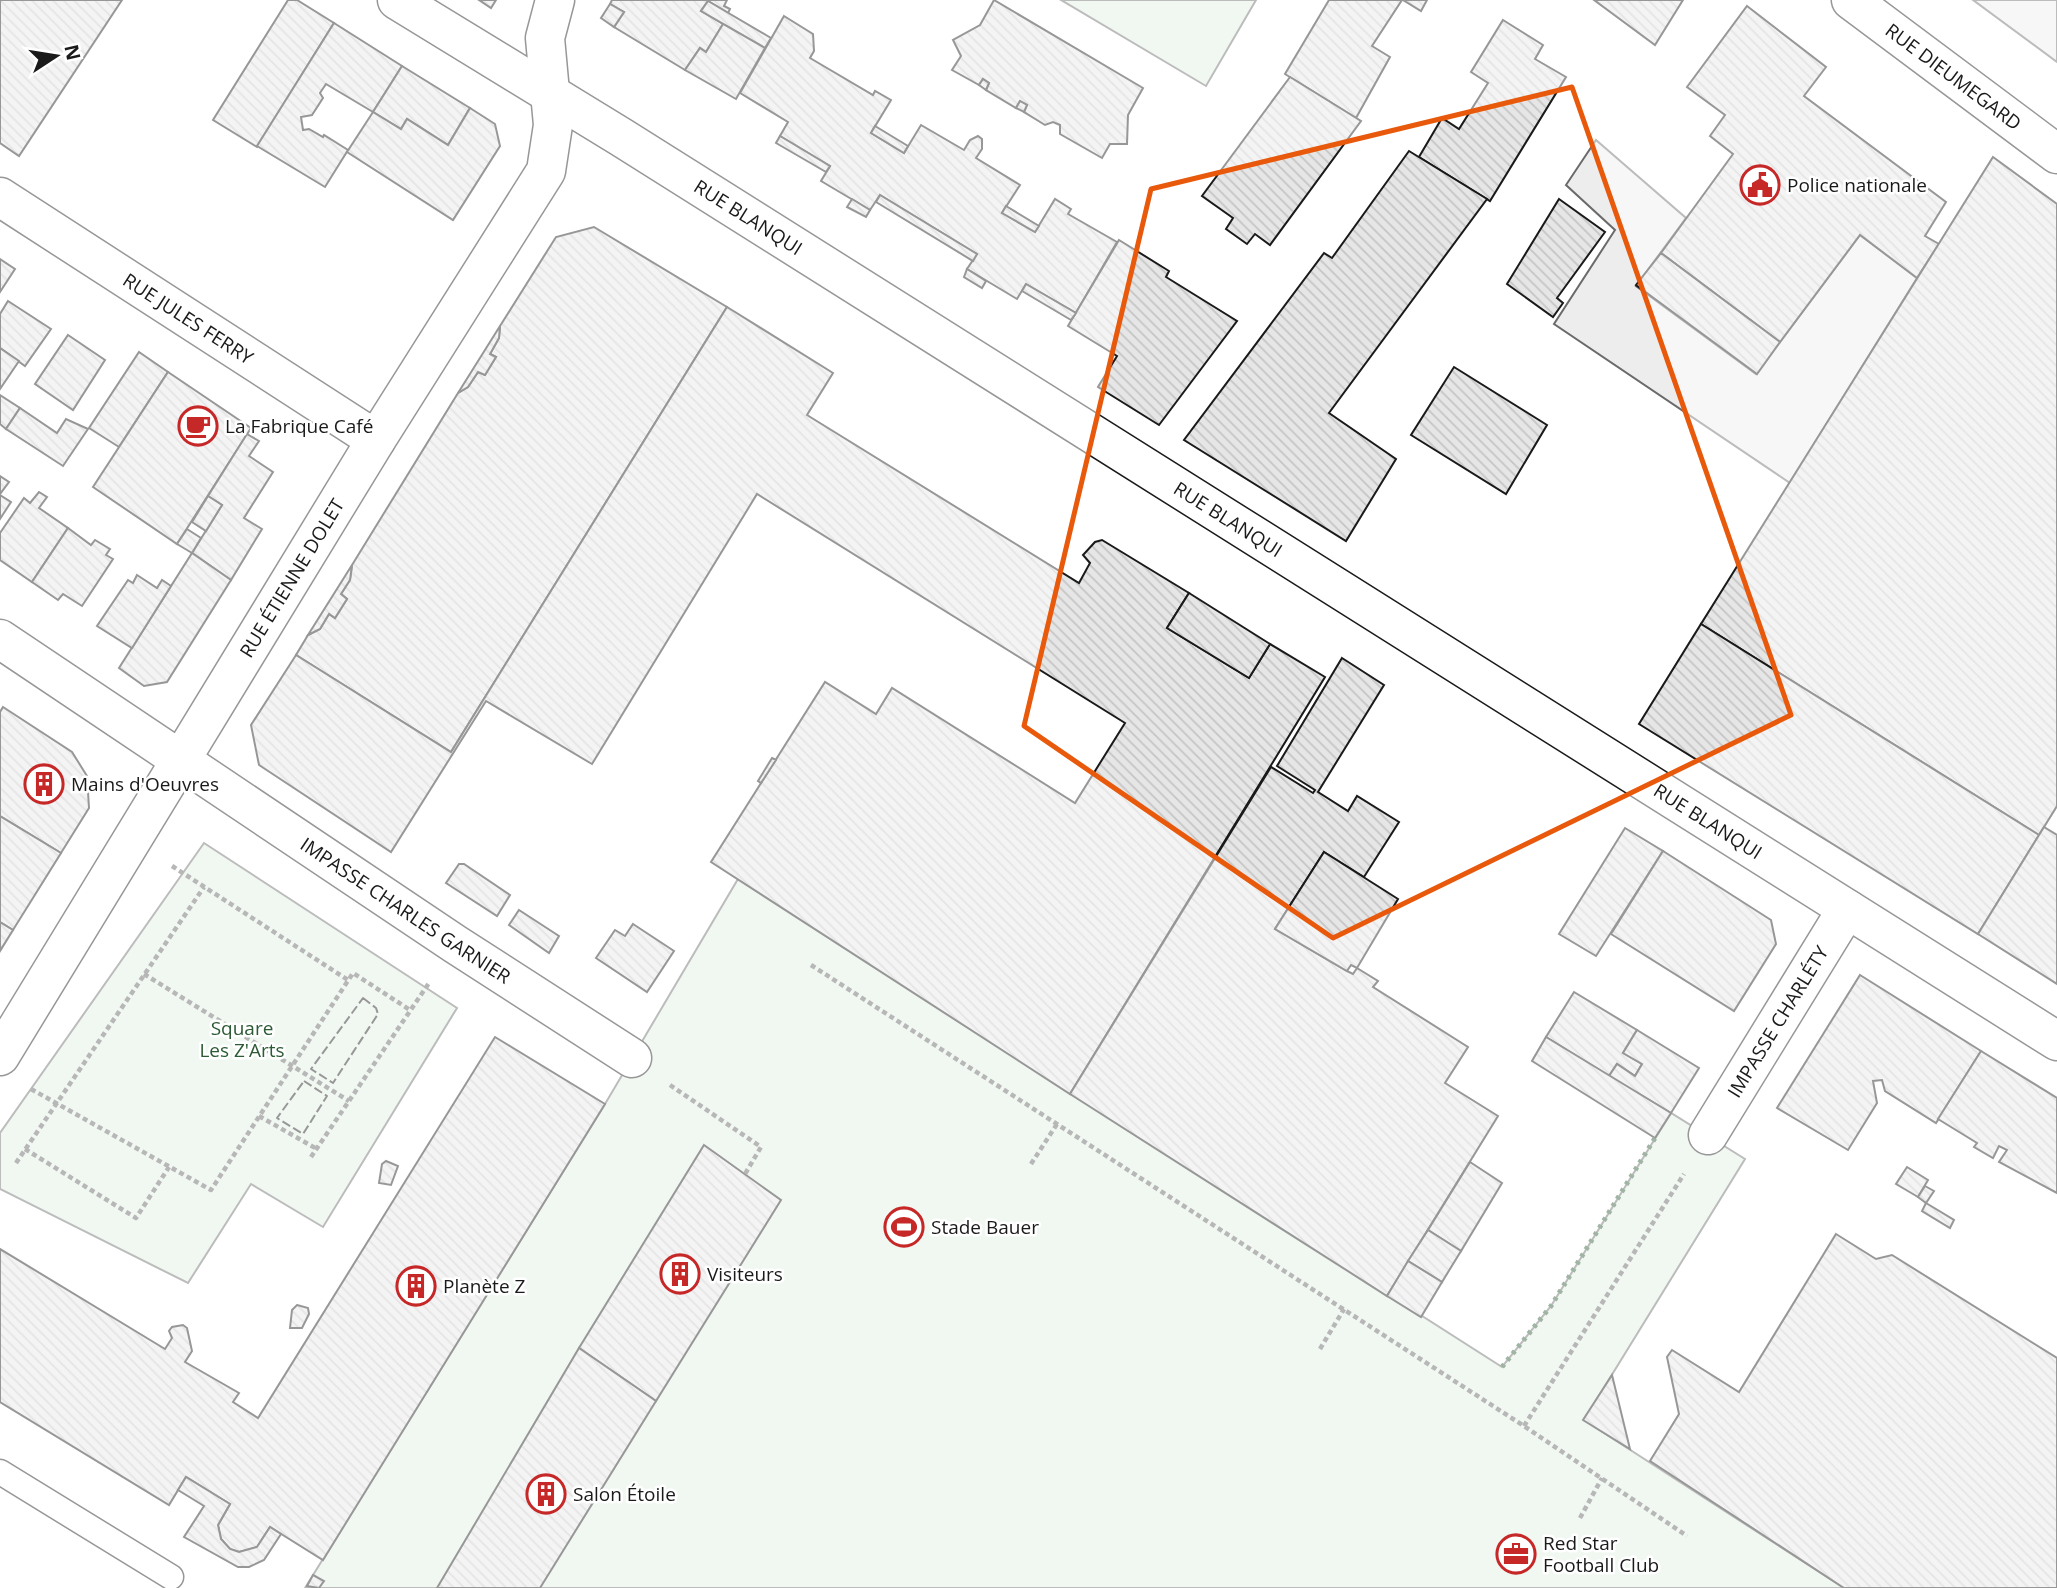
<svg xmlns="http://www.w3.org/2000/svg" width="2057" height="1588" viewBox="0 0 2057 1588" font-family="'Open Sans',sans-serif">
<defs>
<pattern id="building-back-hatch" width="6" height="6" patternUnits="userSpaceOnUse" patternTransform="scale(1.75)"><rect width="6" height="6" fill="#e6e6e6"/><path d="M-1 5l2 2M0 0l6 6M5-1l2 2" fill="none" stroke="#c5c5c5"/></pattern>
</defs>
<rect width="100%" height="100%" fill="#fff"/>
<g fill="#e0efe3" stroke="#6a6a6a" stroke-width="2">
<path d="M 1061,0 L 1256,0 L 1206,86 Z"/>
<path d="M 204,843 L 457,1008 L 323,1227 L 251,1184 L 188,1283 L 0,1189 L 0,1133 Z"/>
<path d="M 738,879 L 1502,1367 L 1551,1306 L 1671,1113 L 1745,1159 L 1584,1420 L 1844,1588 L 305,1588 L 605,1104 Z"/>
</g>
<g fill="#ededed" stroke="#6a6a6a" stroke-width="2">
<path d="M 1973,0 L 2057,0 L 2057,62 Z"/>
<path d="M 1596,140 L 1686,218 L 1636,286 L 1756,374 L 1860,235 L 1917,278 L 1790,483 L 1554,324 L 1615,230 L 1566,185 Z"/>
</g>
<g fill="url(#building-back-hatch)" stroke="#1a1a1a" stroke-width="2">
<path d="M 0,0 L 122,0 L 19,156 L 0,143 Z"/>
<path d="M 288,0 L 297,0 L 334,23 L 257,147 L 213,120 Z"/>
<path d="M 479,0 L 496,0 L 491,8 Z"/>
<path d="M 612,0 L 727,0 L 724,6 L 730,9 L 728,13 L 708,1 L 701,11 L 723,24 L 706,52 L 700,48 L 685,70 L 614,27 L 624,12 L 610,4 Z"/>
<path d="M 994,0 L 1143,88 L 1128,115 L 1127,144 L 1110,144 L 1102,158 L 1060,134 L 1060,125 L 1053,122 L 1045,125 L 1024,112 L 1027,105 L 1020,101 L 1016,108 L 986,90 L 989,83 L 983,79 L 979,85 L 952,70 L 961,56 L 953,40 L 980,25 Z"/>
<path d="M 1329,0 L 1402,0 L 1372,46 L 1390,57 L 1356,118 L 1285,74 Z"/>
<path d="M 1403,0 L 1427,0 L 1421,11 Z"/>
<path d="M 1594,0 L 1683,0 L 1655,45 Z"/>
<path d="M 708,1 L 771,38 L 765,48 L 701,11 Z"/>
<path d="M 610,4 L 624,12 L 614,27 L 601,18 Z"/>
<path d="M 1747,6 L 1826,67 L 1804,96 L 1946,202 L 1925,236 L 1939,244 L 1917,278 L 1860,235 L 1780,342 L 1661,253 L 1733,154 L 1710,136 L 1725,115 L 1687,87 Z"/>
<path d="M 784,16 L 813,34 L 814,51 L 810,58 L 873,95 L 875,91 L 891,100 L 871,133 L 904,153 L 921,125 L 964,150 L 970,140 L 978,136 L 982,139 L 982,149 L 976,158 L 1020,185 L 1002,213 L 1035,232 L 1055,199 L 1071,209 L 1068,214 L 1117,242 L 1076,313 L 1026,284 L 1017,299 L 967,269 L 977,254 L 880,195 L 870,210 L 821,181 L 830,166 L 780,136 L 788,122 L 740,93 Z"/>
<path d="M 1503,20 L 1543,45 L 1535,59 L 1566,77 L 1490,201 L 1419,157 L 1442,118 L 1459,129 L 1488,83 L 1471,72 Z"/>
<path d="M 334,23 L 402,66 L 373,112 L 326,84 L 320,93 L 323,98 L 312,115 L 301,117 L 303,130 L 309,129 L 323,137 L 324,135 L 348,150 L 325,187 L 257,146 Z"/>
<path d="M 723,24 L 765,48 L 736,99 L 685,70 L 700,48 L 706,52 Z"/>
<path d="M 402,66 L 470,108 L 448,145 L 407,119 L 401,129 L 373,112 Z"/>
<path d="M 1290,77 L 1361,121 L 1270,245 L 1255,234 L 1247,244 L 1226,229 L 1233,218 L 1202,196 Z"/>
<path d="M 983,79 L 989,83 L 986,90 L 979,85 Z"/>
<path d="M 1020,101 L 1027,105 L 1024,112 L 1016,108 Z"/>
<path d="M 470,108 L 495,124 L 500,146 L 453,220 L 347,152 L 373,112 L 401,129 L 407,119 L 448,145 Z"/>
<path d="M 875,126 L 908,146 L 904,153 L 871,133 Z"/>
<path d="M 780,136 L 830,166 L 826,172 L 776,143 Z"/>
<path d="M 1409,151 L 1487,199 L 1329,413 L 1396,459 L 1346,541 L 1184,440 L 1324,253 L 1332,258 Z"/>
<path d="M 1993,157 L 2057,204 L 2057,806 L 2039,835 L 1701,624 Z"/>
<path d="M 880,195 L 977,254 L 973,261 L 876,202 Z"/>
<path d="M 852,199 L 870,210 L 866,217 L 847,207 Z"/>
<path d="M 1559,199 L 1605,232 L 1557,298 L 1563,303 L 1553,317 L 1507,284 Z"/>
<path d="M 1006,206 L 1039,226 L 1035,232 L 1002,213 Z"/>
<path d="M 594,227 L 727,307 L 451,752 L 296,655 L 308,635 L 320,629 L 329,614 L 335,618 L 347,599 L 341,594 L 350,580 L 352,565 L 458,393 L 468,387 L 478,372 L 485,375 L 496,357 L 490,354 L 499,338 L 500,326 L 556,237 Z"/>
<path d="M 1119,240 L 1169,271 L 1166,277 L 1237,321 L 1159,425 L 1098,387 L 1117,356 L 1068,326 Z"/>
<path d="M 1661,253 L 1780,342 L 1757,374 L 1636,285 Z"/>
<path d="M 0,259 L 15,269 L 0,292 Z"/>
<path d="M 967,269 L 986,281 L 982,288 L 964,277 Z"/>
<path d="M 1026,284 L 1076,313 L 1071,320 L 1022,291 Z"/>
<path d="M 8,301 L 51,329 L 25,366 L 0,348 L 0,314 Z"/>
<path d="M 727,307 L 833,373 L 807,415 L 1079,583 L 1090,563 L 1083,555 L 1095,542 L 1102,540 L 1189,593 L 1167,628 L 1249,678 L 1270,644 L 1325,677 L 1070,1094 L 711,862 L 825,682 L 876,714 L 892,688 L 1075,803 L 1125,723 L 757,494 L 592,764 L 486,701 L 391,852 L 259,765 L 251,725 L 296,655 L 451,752 Z"/>
<path d="M 500,326 L 499,338 L 490,354 L 496,357 L 485,375 L 478,372 L 468,387 L 458,393 Z"/>
<path d="M 68,335 L 105,360 L 73,410 L 35,384 Z"/>
<path d="M 0,348 L 19,361 L 0,389 Z"/>
<path d="M 139,352 L 168,372 L 119,447 L 89,428 Z"/>
<path d="M 1454,367 L 1547,425 L 1506,494 L 1411,435 Z"/>
<path d="M 168,372 L 251,428 L 177,544 L 93,487 Z"/>
<path d="M 0,395 L 20,408 L 6,429 L 0,424 Z"/>
<path d="M 20,408 L 57,433 L 66,419 L 88,429 L 63,466 L 6,429 Z"/>
<path d="M 247,434 L 259,441 L 249,456 L 273,472 L 244,518 L 262,529 L 231,580 L 192,553 L 222,505 L 208,496 Z"/>
<path d="M 0,476 L 9,482 L 0,494 Z"/>
<path d="M 39,492 L 47,497 L 39,508 L 68,528 L 32,582 L 0,560 L 0,533 L 24,498 L 30,503 Z"/>
<path d="M 0,495 L 11,502 L 0,519 Z"/>
<path d="M 208,496 L 222,505 L 206,531 L 192,522 Z"/>
<path d="M 68,528 L 91,545 L 95,540 L 110,549 L 106,555 L 113,559 L 82,606 L 63,594 L 58,600 L 32,582 Z"/>
<path d="M 187,529 L 201,538 L 192,553 L 177,544 Z"/>
<path d="M 192,553 L 231,580 L 167,682 L 144,686 L 119,668 Z"/>
<path d="M 352,565 L 350,580 L 341,594 L 347,599 L 335,618 L 329,614 L 320,629 L 308,635 Z"/>
<path d="M 137,575 L 157,588 L 162,580 L 171,586 L 132,648 L 97,626 L 128,580 L 133,583 Z"/>
<path d="M 1189,593 L 1270,644 L 1249,678 L 1167,628 Z"/>
<path d="M 1701,624 L 2039,835 L 1978,934 L 1639,724 Z"/>
<path d="M 1342,658 L 1384,685 L 1318,792 L 1348,811 L 1357,796 L 1399,822 L 1364,877 L 1324,852 L 1275,929 L 1347,971 L 1353,974 L 1357,968 L 1378,981 L 1373,987 L 1468,1047 L 1445,1083 L 1498,1116 L 1387,1296 L 1070,1094 L 1271,767 L 1313,793 L 1315,790 L 1277,766 Z"/>
<path d="M 3,707 L 72,752 L 87,776 L 89,808 L 61,853 L 0,816 L 0,712 Z"/>
<path d="M 772,758 L 776,760 L 761,783 L 758,781 Z"/>
<path d="M 0,816 L 61,853 L 13,930 L 0,922 Z"/>
<path d="M 2044,827 L 2057,835 L 2057,984 L 1978,934 Z"/>
<path d="M 1625,828 L 1663,851 L 1596,956 L 1559,934 Z"/>
<path d="M 1663,851 L 1771,920 L 1776,944 L 1734,1011 L 1611,934 Z"/>
<path d="M 1324,852 L 1398,899 L 1357,968 L 1351,965 L 1347,971 L 1275,929 Z"/>
<path d="M 459,864 L 464,864 L 510,895 L 497,916 L 446,883 Z"/>
<path d="M 519,910 L 559,936 L 549,953 L 509,925 Z"/>
<path d="M 0,922 L 13,930 L 0,951 Z"/>
<path d="M 633,924 L 674,951 L 647,992 L 596,958 L 615,930 L 625,936 Z"/>
<path d="M 1860,975 L 1981,1051 L 1936,1123 L 1885,1091 L 1882,1080 L 1873,1081 L 1877,1103 L 1848,1150 L 1777,1108 Z"/>
<path d="M 1574,992 L 1637,1030 L 1623,1053 L 1642,1064 L 1635,1076 L 1617,1064 L 1609,1076 L 1546,1037 Z"/>
<path d="M 1637,1030 L 1699,1068 L 1671,1113 L 1609,1076 L 1617,1064 L 1635,1076 L 1642,1064 L 1623,1053 Z"/>
<path d="M 495,1037 L 605,1104 L 323,1560 L 270,1527 L 257,1547 L 239,1552 L 230,1549 L 221,1539 L 218,1525 L 230,1504 L 186,1477 L 169,1505 L 0,1402 L 0,1249 L 165,1349 L 172,1338 L 169,1331 L 172,1327 L 183,1325 L 187,1328 L 192,1351 L 185,1362 L 239,1393 L 233,1402 L 258,1418 Z"/>
<path d="M 1546,1037 L 1671,1113 L 1655,1138 L 1532,1061 Z"/>
<path d="M 1981,1051 L 2057,1098 L 2057,1193 L 1999,1162 L 2007,1150 L 1999,1146 L 1993,1158 L 1974,1147 L 1977,1143 L 1938,1119 Z"/>
<path d="M 704,1145 L 781,1200 L 656,1401 L 579,1348 Z"/>
<path d="M 386,1161 L 398,1166 L 391,1185 L 379,1183 L 382,1164 Z"/>
<path d="M 1470,1162 L 1502,1183 L 1461,1251 L 1428,1230 Z"/>
<path d="M 1907,1167 L 1928,1180 L 1918,1197 L 1896,1184 Z"/>
<path d="M 1925,1186 L 1934,1191 L 1926,1203 L 1918,1197 Z"/>
<path d="M 1926,1203 L 1954,1220 L 1950,1228 L 1922,1211 Z"/>
<path d="M 1428,1230 L 1461,1251 L 1442,1282 L 1408,1261 Z"/>
<path d="M 1836,1234 L 1876,1259 L 1892,1255 L 2057,1358 L 2057,1588 L 1844,1588 L 1650,1461 L 1679,1414 L 1667,1357 L 1672,1350 L 1739,1392 Z"/>
<path d="M 1408,1261 L 1442,1282 L 1421,1317 L 1387,1296 Z"/>
<path d="M 297,1305 L 308,1308 L 309,1314 L 302,1328 L 290,1328 L 292,1310 Z"/>
<path d="M 579,1348 L 656,1401 L 540,1588 L 437,1588 Z"/>
<path d="M 1612,1375 L 1630,1449 L 1583,1420 Z"/>
<path d="M 186,1477 L 230,1504 L 218,1525 L 221,1539 L 230,1549 L 239,1552 L 257,1547 L 270,1527 L 281,1534 L 264,1560 L 249,1567 L 238,1567 L 184,1537 L 204,1506 L 178,1490 Z"/>
<path d="M 313,1575 L 324,1581 L 319,1588 L 307,1586 Z"/>
</g>
<g fill="none" stroke-linecap="round" stroke-linejoin="round">
<g stroke="#1a1a1a" stroke-width="27">
<path id="service" d="M 0,1472 L 171,1577"/>
</g>
<g stroke="#1a1a1a" stroke-width="41">
<g id="minor">
<path id="s1" d="M 397,0 L 621,137 L 2057,1041"/>
<path id="s2" d="M 1851,0 L 2057,154"/>
<path id="s3" d="M 0,197 L 376,440"/>
<path id="s4" d="M 0,639 L 455,944 L 632,1058"/>
<path id="s5" d="M 0,1056 L 376,440 L 546,171 L 553,125 L 545,38 L 555,0"/>
<path id="s6" d="M 1708,1135 L 1847,909"/>
</g>
</g>
<g stroke="#5f5f5f" stroke-width="4.5" stroke-dasharray="5 3.5" stroke-linecap="butt">
<path d="M 172,866 L 348,980"/>
<path d="M 811,965 L 1524,1426 L 1687,1536"/>
<path d="M 144,974 L 349,1101"/>
<path d="M 670,1085 L 761,1147 L 745,1174"/>
<path d="M 31,1089 L 211,1190 L 353,973 L 410,1010"/>
<path d="M 259,1116 L 317,1149"/>
<path d="M 25,1149 L 136,1218 L 169,1167"/>
<path d="M 311,1157 L 429,983"/>
<path d="M 16,1163 L 204,887"/>
<path d="M 1031,1164 L 1057,1124"/>
<path d="M 1320,1349 L 1344,1309"/>
<path d="M 1524,1426 L 1684,1174"/>
<path d="M 1580,1518 L 1602,1478"/>
</g>
<use href="#service" stroke="#fff" stroke-width="24"/>
<use href="#minor" stroke="#fff" stroke-width="38"/>
<path stroke="#2b5a34" stroke-width="5" stroke-dasharray="3.5 5" stroke-linecap="butt" d="M 1502,1367 L 1551,1306 L 1655,1138"/>
<g stroke="#1a1a1a" stroke-width="2" stroke-dasharray="9 3.5" stroke-linecap="butt">
<path d="M 363,998 L 376,1008 L 378,1014 L 333,1083 L 311,1069 Z"/>
<path d="M 304,1081 L 327,1096 L 303,1134 L 277,1118 Z"/>
</g>
</g>
<path d="M0 0H2057V1588H0ZM 1572,87 L 1791,715 L 1333,938 L 1024,726 L 1151,189 Z" fill="#fff" fill-opacity=".55" fill-rule="evenodd"/>
<path fill="none" stroke="#e8590c" stroke-width="5" stroke-linejoin="round" d="M 1572,87 L 1791,715 L 1333,938 L 1024,726 L 1151,189 Z"/>
<defs>
<g id="civic-ring" transform="scale(2.0125)"><circle r="9.5" fill="#fff" stroke="#c62828" stroke-width="1.5"/><path d="M-.6-6.5H3V-4.5H.6V-3L4-1V1h2V6H-6V1h2V-1L-.6-3ZM-1.2 2.5V6h2.4V2.5Z" fill="#c62828"/></g>
<g id="cafe-ring" transform="scale(2.0125)"><circle r="9.5" fill="#fff" stroke="#c62828" stroke-width="1.5"/><path d="M-5.5-4.5H6V0H3Q3 3.5 0 3.5H-2.5Q-5.5 3.5-5.5 0ZM3-3.2v2h1.7v-2ZM-6 4.5H4V6H-6Z" fill="#c62828"/></g>
<g id="building-ring" transform="scale(2.0125)"><circle r="9.5" fill="#fff" stroke="#c62828" stroke-width="1.5"/><path d="M-4-6H4V6H1V3H-1V6H-4ZM-2.5-4.3h1.7v1.8h-1.7ZM.8-4.3h1.7v1.8H.8ZM-2.5-1h1.7V.8h-1.7ZM.8-1h1.7V.8H.8Z" fill="#c62828"/></g>
<g id="stadium-ring" transform="scale(2.0125)"><circle r="9.5" fill="#fff" stroke="#c62828" stroke-width="1.5"/><path d="M0-5a6.5 5 0 1 0 0 10a6.5 5 0 1 0 0-10ZM-3.5-1.8h7v3.6h-7Z" fill="#c62828"/></g>
<g id="office-ring" transform="scale(2.0125)"><circle r="9.5" fill="#fff" stroke="#c62828" stroke-width="1.5"/><path d="M-6-3h4V-5.5h4V-3h4V5H-6ZM-1-4.5V-3h2v-1.5ZM-6 0V1H6V0Z" fill="#c62828"/></g>
</defs>
<g fill-rule="evenodd">
<use href="#civic-ring" x="1760" y="185"/>
<use href="#cafe-ring" x="198" y="426"/>
<use href="#building-ring" x="44" y="784"/>
<use href="#stadium-ring" x="904" y="1227"/>
<use href="#building-ring" x="680" y="1274"/>
<use href="#building-ring" x="416" y="1286"/>
<use href="#building-ring" x="546" y="1494"/>
<use href="#office-ring" x="1516" y="1554"/>
</g>
<g text-anchor="middle" dominant-baseline="central" stroke-width="5" stroke-linejoin="round" paint-order="stroke">
<g font-size="19" fill="#1a1a1a" stroke="#fff">
<text stroke="none"><textPath href="#s2" startOffset="128">RUE DIEUMEGARD</textPath></text>
<text stroke="none"><textPath href="#s1" startOffset="413">RUE BLANQUI</textPath></text>
<text stroke="none"><textPath href="#s3" startOffset="224">RUE JULES FERRY</textPath></text>
<text stroke="none"><textPath href="#s1" startOffset="980">RUE BLANQUI</textPath></text>
<text stroke="none"><textPath href="#s5" startOffset="560">RUE ÉTIENNE DOLET</textPath></text>
<text stroke="none"><textPath href="#s1" startOffset="1547">RUE BLANQUI</textPath></text>
<text stroke="none"><textPath href="#s4" startOffset="488">IMPASSE CHARLES GARNIER</textPath></text>
<text stroke="none"><textPath href="#s6" startOffset="133">IMPASSE CHARLÉTY</textPath></text>
</g>
<g font-size="19" fill="#1a1a1a" stroke="#fff" text-anchor="start">
<text x="1787" y="185">Police nationale</text>
<text x="225" y="426">La Fabrique Café</text>
<text x="71" y="784">Mains d'Oeuvres</text>
<text x="931" y="1227">Stade Bauer</text>
<text x="707" y="1274">Visiteurs</text>
<text x="443" y="1286">Planète Z</text>
<text x="573" y="1494">Salon Étoile</text>
<text x="1543" y="1543">Red Star<tspan x="1543" dy="22">Football Club</tspan></text>
</g>
<g font-size="19" fill="#2b5a34" stroke="#fff">
<text x="242" y="1028">Square<tspan x="242" dy="22">Les Z'Arts</tspan></text>
</g>
</g>
<g transform="translate(56 56) rotate(78)" stroke="#ffffff" stroke-width="5" paint-order="stroke">
<path d="M0-5L12 26L0 18L-12 26Z" fill="#1a1a1a"/>
<text y="-10" font-size="19" font-weight="bold" text-anchor="middle" fill="#1a1a1a">N</text>
</g>
</svg>
